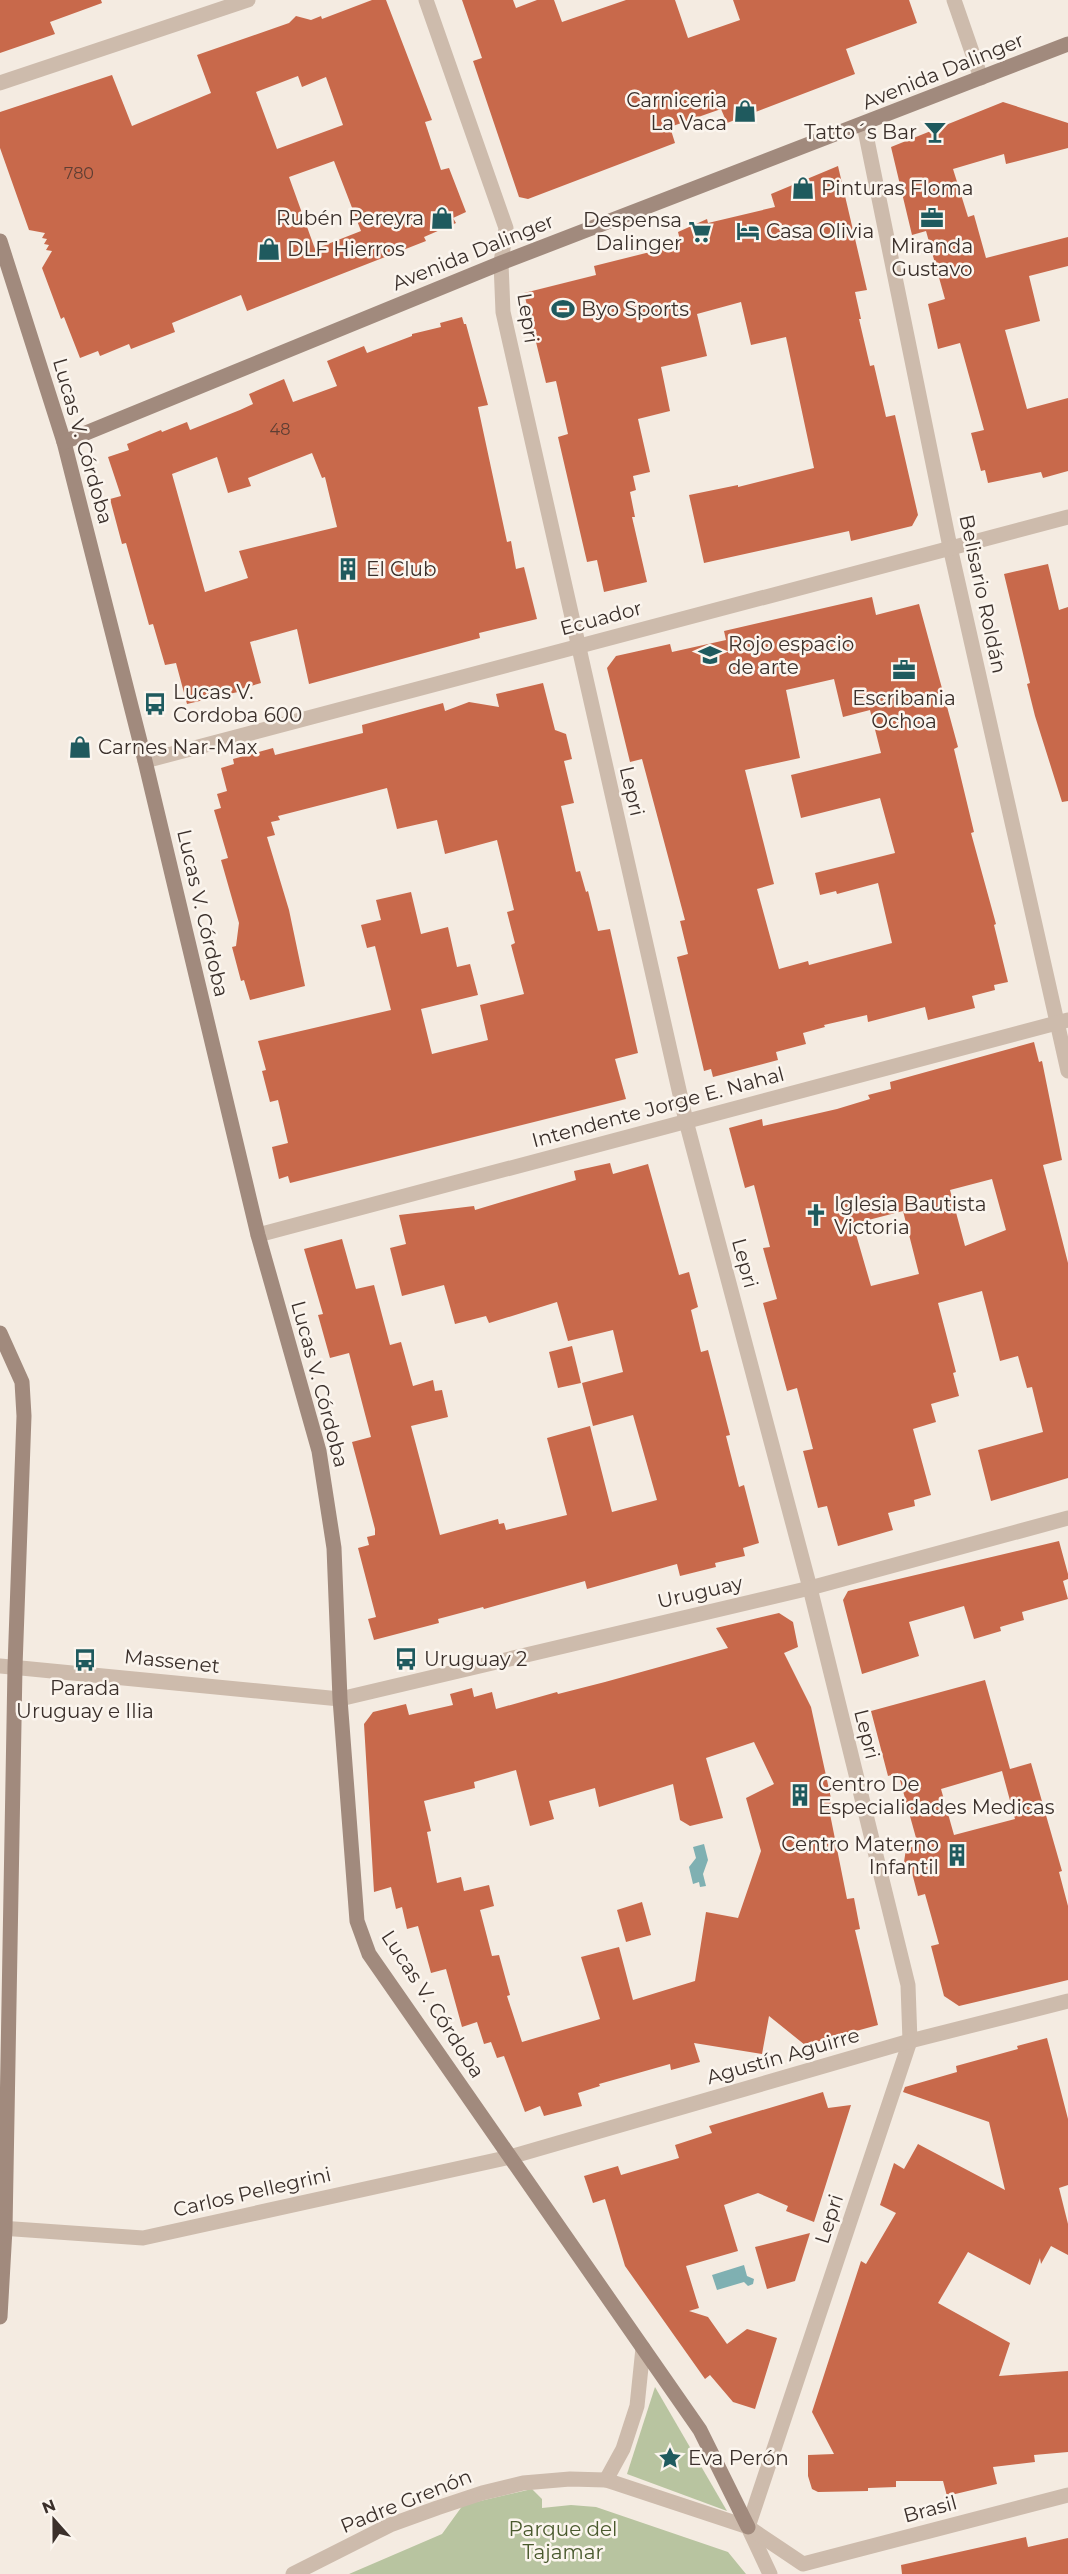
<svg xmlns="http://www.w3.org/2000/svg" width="1068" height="2574" viewBox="0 0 1068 2574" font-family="Montserrat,sans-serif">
<rect width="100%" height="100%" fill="#f4ebe1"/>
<g fill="#b8c4a0">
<path d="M 655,2387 L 727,2511 L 627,2474 Z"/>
<path d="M 532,2489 L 542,2499 L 542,2508 L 571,2505 L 596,2507 L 728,2552 L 746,2574 L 349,2574 L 442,2534 L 463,2505 Z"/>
</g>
<g fill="#7fb0b2">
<path d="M 704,1844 L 708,1860 L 703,1874 L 706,1886 L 700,1887 L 699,1882 L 693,1884 L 689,1867 L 696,1858 L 693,1847 Z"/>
<path d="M 744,2265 L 747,2276 L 754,2279 L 753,2284 L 748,2286 L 744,2282 L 717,2290 L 712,2275 Z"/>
</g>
<g fill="#c8694b" fill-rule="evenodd">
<path d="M 0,0 L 101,0 L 102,3 L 50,22 L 55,34 L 0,53 Z"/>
<path d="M 372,0 L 386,0 L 432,120 L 425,122 L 441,170 L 449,168 L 466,212 L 453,218 L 456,223 L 424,237 L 426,241 L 247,311 L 241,295 L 172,323 L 175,332 L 131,349 L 129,344 L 100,356 L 98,351 L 80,358 L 64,317 L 61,319 L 42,268 L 52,251 L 46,250 L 49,245 L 44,244 L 47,239 L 42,238 L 45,233 L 29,230 L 0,148 L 0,112 L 112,75 L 132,126 L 211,93 L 197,55 L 289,23 L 296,16 L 311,20 L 321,16 L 322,19 ZM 298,76 L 302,87 L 326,77 L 343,125 L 277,149 L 256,92 ZM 334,161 L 361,231 L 315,249 L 289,177 Z"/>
<path d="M 462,0 L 513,0 L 516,8 L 537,0 L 554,0 L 562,22 L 626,0 L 675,0 L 688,38 L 740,20 L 733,0 L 909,0 L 917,23 L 846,49 L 855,74 L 727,123 L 721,109 L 670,127 L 675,143 L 528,199 L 519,197 L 473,61 L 482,58 Z"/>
<path d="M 1003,102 L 1068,123 L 1068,148 L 1006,164 L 1004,154 L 953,169 L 968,217 L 974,215 L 986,258 L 1068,237 L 1068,266 L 1029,276 L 1040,321 L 1005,330 L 1027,409 L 1068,398 L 1068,471 L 1043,478 L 1041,472 L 988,483 L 985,470 L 981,471 L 971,433 L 984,430 L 960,343 L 938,349 L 928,304 L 945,299 L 926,231 L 912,235 L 891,147 Z"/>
<path d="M 838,166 L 867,290 L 855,292 L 861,319 L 859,319 L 870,366 L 874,365 L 886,417 L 895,415 L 918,515 L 912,526 L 851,541 L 849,531 L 704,563 L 689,495 L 738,485 L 738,487 L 814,468 L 786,337 L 751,345 L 741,302 L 697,314 L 707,356 L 661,367 L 670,411 L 638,419 L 650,472 L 633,476 L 636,490 L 630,492 L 635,517 L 632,517 L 647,582 L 604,592 L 597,560 L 587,562 L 558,437 L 568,434 L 556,381 L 546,383 L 524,293 L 596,275 L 594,266 L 666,248 L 665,243 L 680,240 L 678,232 L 707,219 L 708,223 L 775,207 L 771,194 Z"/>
<path d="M 462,317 L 464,324 L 466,324 L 488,405 L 478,407 L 507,542 L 511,541 L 516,569 L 524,567 L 537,619 L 479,633 L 480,638 L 309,684 L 297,629 L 250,642 L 261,683 L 241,689 L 242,691 L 187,704 L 176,663 L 165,665 L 153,624 L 149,625 L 126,543 L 122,544 L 110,499 L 121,496 L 108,457 L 129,450 L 127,444 L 161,430 L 162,432 L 187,422 L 190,430 L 240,410 L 253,404 L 249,394 L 284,379 L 293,402 L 337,386 L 327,361 L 364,346 L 367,353 L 412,336 L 412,334 L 441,327 L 440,323 ZM 312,453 L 322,478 L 325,477 L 337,527 L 239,551 L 248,578 L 205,592 L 172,474 L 217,457 L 228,493 L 251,486 L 248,478 Z"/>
<path d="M 1048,564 L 1059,610 L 1068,607 L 1068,801 L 1062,802 L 1035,716 L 1027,684 L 1030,683 L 1004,574 Z"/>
<path d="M 872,597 L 876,615 L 919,604 L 958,747 L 954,749 L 974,832 L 971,833 L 996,924 L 994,925 L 1008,982 L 994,985 L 995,990 L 972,996 L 975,1008 L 928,1020 L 925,1007 L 868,1022 L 867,1015 L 824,1025 L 825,1027 L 803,1033 L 806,1044 L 776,1052 L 778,1060 L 713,1077 L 711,1069 L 704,1071 L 677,957 L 688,954 L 680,921 L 685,920 L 642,759 L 630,762 L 607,668 L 616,656 L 670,644 L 672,652 L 726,640 L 724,631 ZM 834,679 L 843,717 L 870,710 L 881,753 L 791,775 L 801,818 L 880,798 L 895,853 L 815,873 L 820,895 L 836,891 L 837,894 L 878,883 L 892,943 L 809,965 L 808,961 L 779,969 L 757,889 L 774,884 L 745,770 L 800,758 L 786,690 Z"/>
<path d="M 543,683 L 555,730 L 566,734 L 572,759 L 564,761 L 574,803 L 561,806 L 576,872 L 580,871 L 586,892 L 588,891 L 598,931 L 610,929 L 638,1053 L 615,1059 L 626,1099 L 290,1183 L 288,1176 L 279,1179 L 272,1147 L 288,1143 L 278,1100 L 270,1102 L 262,1071 L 266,1070 L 258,1041 L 391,1010 L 375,946 L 367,948 L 361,925 L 381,920 L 376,900 L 411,892 L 421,934 L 448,927 L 457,967 L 470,964 L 478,995 L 421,1009 L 432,1054 L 488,1040 L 480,1005 L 524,994 L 511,945 L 515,943 L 507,912 L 514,910 L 497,840 L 445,854 L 437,820 L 397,829 L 387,788 L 278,816 L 280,820 L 271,822 L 275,835 L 267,837 L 289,910 L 305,986 L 250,1000 L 244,980 L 241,981 L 232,947 L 236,946 L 239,923 L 221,860 L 228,858 L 214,810 L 221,808 L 217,794 L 227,791 L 221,768 L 234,764 L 233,759 L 273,748 L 275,755 L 363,733 L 362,725 L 443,703 L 445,711 L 469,702 L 499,707 L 496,694 Z"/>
<path d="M 1034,1042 L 1039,1062 L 1042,1061 L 1062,1160 L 1043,1165 L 1068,1263 L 1068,1478 L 991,1501 L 978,1450 L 1043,1432 L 1032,1387 L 1027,1388 L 1018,1356 L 1000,1361 L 982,1291 L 938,1303 L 956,1372 L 953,1373 L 959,1396 L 931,1404 L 936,1422 L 913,1429 L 931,1495 L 914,1500 L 915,1506 L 888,1513 L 893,1530 L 838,1546 L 827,1506 L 818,1508 L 803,1451 L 813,1449 L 797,1388 L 787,1391 L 763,1303 L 777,1299 L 763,1248 L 770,1247 L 754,1185 L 745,1188 L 729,1128 L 762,1119 L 763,1126 L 837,1109 L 870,1099 L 868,1095 L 891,1089 L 890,1082 ZM 992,1179 L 1006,1230 L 965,1246 L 950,1190 ZM 903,1211 L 919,1274 L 871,1286 L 853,1224 Z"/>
<path d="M 610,1163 L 613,1174 L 648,1164 L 679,1275 L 689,1272 L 698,1307 L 691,1310 L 701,1352 L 708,1350 L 730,1435 L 726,1436 L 739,1487 L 744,1485 L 759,1543 L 743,1548 L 745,1556 L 715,1563 L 716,1567 L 680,1576 L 677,1564 L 587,1589 L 585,1581 L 484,1609 L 483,1607 L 438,1619 L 439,1623 L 374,1640 L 368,1619 L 376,1617 L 358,1548 L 369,1545 L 367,1537 L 375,1535 L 375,1529 L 352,1442 L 371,1437 L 349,1353 L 330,1358 L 318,1315 L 323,1314 L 304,1249 L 342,1239 L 356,1289 L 374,1285 L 390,1345 L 401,1342 L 413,1386 L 433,1380 L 435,1391 L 442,1390 L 448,1417 L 411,1426 L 440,1535 L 498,1519 L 499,1524 L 504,1523 L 506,1530 L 567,1515 L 547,1438 L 590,1426 L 612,1512 L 657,1500 L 633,1415 L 593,1426 L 582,1383 L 623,1372 L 613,1330 L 568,1341 L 557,1302 L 489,1323 L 486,1316 L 455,1324 L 444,1285 L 402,1296 L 390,1248 L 406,1244 L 399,1215 L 474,1206 L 475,1210 L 576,1180 L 574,1171 Z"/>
<path d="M 572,1346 L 581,1383 L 558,1388 L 549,1352 Z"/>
<path d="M 1059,1541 L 1068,1574 L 1068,1579 L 1063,1581 L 1068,1599 L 1022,1612 L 1024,1620 L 1000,1627 L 1001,1631 L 974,1639 L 964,1606 L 909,1622 L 919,1656 L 862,1674 L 843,1600 L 848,1591 Z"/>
<path d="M 779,1613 L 793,1622 L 798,1647 L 784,1653 L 811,1707 L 834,1812 L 830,1814 L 847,1899 L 854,1898 L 860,1929 L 855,1930 L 878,2025 L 805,2045 L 769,2016 L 762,2054 L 694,2043 L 700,2062 L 671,2070 L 670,2064 L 599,2084 L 600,2086 L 578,2093 L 582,2106 L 544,2116 L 540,2106 L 525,2112 L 504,2056 L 497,2058 L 491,2042 L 484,2044 L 477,2022 L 462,2027 L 446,1969 L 431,1973 L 418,1926 L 407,1929 L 402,1907 L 396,1909 L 391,1887 L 374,1892 L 364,1724 L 373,1712 L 406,1704 L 409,1715 L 453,1705 L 450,1694 L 472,1688 L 474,1697 L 492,1692 L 496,1709 L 557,1692 L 558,1694 L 605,1682 L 728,1648 L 716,1628 ZM 754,1742 L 774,1784 L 746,1798 L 761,1851 L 738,1918 L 706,1912 L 695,1981 L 633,2000 L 619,1947 L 581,1957 L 600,2019 L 522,2042 L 507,1996 L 510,1995 L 499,1955 L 492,1956 L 480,1910 L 494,1906 L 489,1885 L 464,1891 L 461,1877 L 437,1883 L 427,1832 L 431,1831 L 424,1801 L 475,1788 L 474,1782 L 516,1770 L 530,1826 L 554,1819 L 549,1801 L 595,1788 L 599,1807 L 673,1784 L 680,1820 L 690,1826 L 723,1818 L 706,1758 Z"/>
<path d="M 985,1680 L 1010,1769 L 1031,1763 L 1062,1871 L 1059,1872 L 1068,1906 L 1068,1980 L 959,2006 L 944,1996 L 931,1946 L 939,1944 L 925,1894 L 918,1896 L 911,1869 L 904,1862 L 906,1849 L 918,1845 L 898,1773 L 888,1776 L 871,1711 ZM 1002,1771 L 1015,1819 L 954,1835 L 941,1789 Z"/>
<path d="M 642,1902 L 651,1935 L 626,1942 L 617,1910 Z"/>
<path d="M 1047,2038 L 1068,2119 L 1068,2185 L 1059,2188 L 1068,2224 L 1068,2255 L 1051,2246 L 1041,2264 L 1040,2258 L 1030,2285 L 968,2252 L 938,2303 L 1010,2343 L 999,2376 L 1068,2371 L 1068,2452 L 1034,2455 L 1035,2462 L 993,2467 L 997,2484 L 947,2496 L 943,2481 L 896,2481 L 896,2487 L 868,2488 L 868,2491 L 818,2492 L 812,2489 L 808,2476 L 808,2455 L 834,2454 L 812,2412 L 861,2261 L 866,2264 L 896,2213 L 880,2205 L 894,2163 L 904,2169 L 918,2144 L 1005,2190 L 989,2122 L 903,2092 L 905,2087 L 957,2072 L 956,2066 L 1018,2049 L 1017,2046 Z"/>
<path d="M 823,2092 L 828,2108 L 851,2105 L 814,2222 L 786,2211 L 788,2206 L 758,2193 L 724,2205 L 738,2251 L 686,2266 L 699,2308 L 689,2311 L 708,2317 L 727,2344 L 747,2329 L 777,2338 L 755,2409 L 733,2402 L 710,2375 L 705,2379 L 625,2266 L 605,2199 L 593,2203 L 584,2176 L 618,2166 L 621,2175 L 679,2158 L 675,2145 L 712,2133 L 709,2126 Z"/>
<path d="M 810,2233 L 795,2281 L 767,2289 L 755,2247 Z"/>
<path d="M 1026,2537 L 1028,2547 L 1068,2538 L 1068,2574 L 902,2574 L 901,2565 Z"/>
</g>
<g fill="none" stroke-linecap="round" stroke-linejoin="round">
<g stroke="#cdbbac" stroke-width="15">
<path d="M 426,0 L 506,228 L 501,263 L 503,312 L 686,1121 L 810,1588 L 908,1985 L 910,2041 L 748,2527"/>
<path d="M 954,0 L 981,78"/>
<path d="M 0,83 L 248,0"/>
<path d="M 864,125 L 950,547 L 1068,1071"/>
<path d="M 145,761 L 1068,517"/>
<path d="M 258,1235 L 1068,1020"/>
<path d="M 0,1666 L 340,1699 L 810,1588 L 1068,1518"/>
<path d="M 0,2228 L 143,2238 L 510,2157 L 910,2041 L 1068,2001"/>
<path d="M 606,2480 L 623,2449 L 637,2406 L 643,2348"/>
<path d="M 748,2527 L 770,2574"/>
<path d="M 293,2574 L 390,2525 L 437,2508 L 482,2493 L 523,2483 L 570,2479 L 606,2480 L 748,2527 L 803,2564 L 1068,2495"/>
</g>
<g stroke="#a18a7d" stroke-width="15">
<path d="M 0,241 L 64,442 L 145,761 L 258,1235 L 319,1451 L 334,1548 L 340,1699 L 357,1921 L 369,1954 L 700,2430 L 748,2527"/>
<path d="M 64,442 L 501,263 L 1068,44"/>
<path d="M 0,1333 L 22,1382 L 24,1416 L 15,1667 L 5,2229 L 0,2317"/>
</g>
</g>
<defs>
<g id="shop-bare" transform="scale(1.8)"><path d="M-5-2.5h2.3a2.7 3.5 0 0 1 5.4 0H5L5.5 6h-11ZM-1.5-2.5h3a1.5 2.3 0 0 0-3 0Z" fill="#1f5a5e" stroke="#fbf5ee" stroke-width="2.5" paint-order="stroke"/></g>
<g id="bar-bare" transform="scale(1.8)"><path d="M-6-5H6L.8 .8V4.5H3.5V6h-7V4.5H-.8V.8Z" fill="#1f5a5e" stroke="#fbf5ee" stroke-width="2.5" paint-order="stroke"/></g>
<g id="office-bare" transform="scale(1.8)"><path d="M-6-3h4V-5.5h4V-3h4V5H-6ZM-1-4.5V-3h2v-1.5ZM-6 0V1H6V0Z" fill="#1f5a5e" stroke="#fbf5ee" stroke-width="2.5" paint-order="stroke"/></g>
<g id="hotel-bare" transform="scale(1.8)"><path d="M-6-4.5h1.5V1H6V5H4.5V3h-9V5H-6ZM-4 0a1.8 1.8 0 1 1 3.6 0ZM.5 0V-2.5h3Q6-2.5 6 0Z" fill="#1f5a5e" stroke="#fbf5ee" stroke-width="2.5" paint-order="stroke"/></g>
<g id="supermarket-bare" transform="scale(1.8)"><path d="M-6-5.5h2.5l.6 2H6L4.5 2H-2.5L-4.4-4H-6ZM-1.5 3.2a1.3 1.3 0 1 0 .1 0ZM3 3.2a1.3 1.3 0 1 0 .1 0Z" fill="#1f5a5e" stroke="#fbf5ee" stroke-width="2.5" paint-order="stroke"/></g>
<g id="stadium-bare" transform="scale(1.8)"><path d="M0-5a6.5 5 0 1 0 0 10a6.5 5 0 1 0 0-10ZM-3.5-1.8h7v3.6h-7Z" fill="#1f5a5e" stroke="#fbf5ee" stroke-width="2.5" paint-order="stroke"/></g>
<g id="building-bare" transform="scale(1.8)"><path d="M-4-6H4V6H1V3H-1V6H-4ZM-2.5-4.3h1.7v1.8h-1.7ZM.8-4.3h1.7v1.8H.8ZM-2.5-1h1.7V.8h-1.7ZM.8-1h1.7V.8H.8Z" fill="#1f5a5e" stroke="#fbf5ee" stroke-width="2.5" paint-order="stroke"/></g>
<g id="school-bare" transform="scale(1.8)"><path d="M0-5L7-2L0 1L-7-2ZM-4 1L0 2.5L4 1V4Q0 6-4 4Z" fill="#1f5a5e" stroke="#fbf5ee" stroke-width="2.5" paint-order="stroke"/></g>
<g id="bus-bare" transform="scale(1.8)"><path d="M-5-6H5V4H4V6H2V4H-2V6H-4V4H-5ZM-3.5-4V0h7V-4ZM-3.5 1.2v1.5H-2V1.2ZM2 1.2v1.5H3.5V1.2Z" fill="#1f5a5e" stroke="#fbf5ee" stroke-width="2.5" paint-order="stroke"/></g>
<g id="church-bare" transform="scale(1.8)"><path d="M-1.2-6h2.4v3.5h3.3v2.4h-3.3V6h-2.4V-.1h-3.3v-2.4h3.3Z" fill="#1f5a5e" stroke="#fbf5ee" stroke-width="2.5" paint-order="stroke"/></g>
<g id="sight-bare" transform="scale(1.8)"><path d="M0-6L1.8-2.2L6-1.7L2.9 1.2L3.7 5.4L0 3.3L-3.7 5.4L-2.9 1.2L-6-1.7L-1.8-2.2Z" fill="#1f5a5e" stroke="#fbf5ee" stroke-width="2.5" paint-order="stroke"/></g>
</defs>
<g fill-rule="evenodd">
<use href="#shop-bare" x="745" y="111"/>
<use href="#bar-bare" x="935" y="132"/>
<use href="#shop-bare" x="803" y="188"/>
<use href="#shop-bare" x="442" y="218"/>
<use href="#office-bare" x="932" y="218"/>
<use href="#hotel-bare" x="748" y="231"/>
<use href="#supermarket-bare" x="700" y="232"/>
<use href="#shop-bare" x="269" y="249"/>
<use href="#stadium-bare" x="563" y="309"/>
<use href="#building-bare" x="348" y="569"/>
<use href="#school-bare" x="710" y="655"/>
<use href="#office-bare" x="904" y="670"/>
<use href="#bus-bare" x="155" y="704"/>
<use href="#shop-bare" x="80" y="747"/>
<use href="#church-bare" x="816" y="1215"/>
<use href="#bus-bare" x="406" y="1659"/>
<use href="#bus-bare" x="85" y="1660"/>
<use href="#building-bare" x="800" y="1795"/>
<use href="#building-bare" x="957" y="1855"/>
<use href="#sight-bare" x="670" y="2458"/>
</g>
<g text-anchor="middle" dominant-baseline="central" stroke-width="5" stroke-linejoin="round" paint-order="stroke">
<g font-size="16" fill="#5e3e33">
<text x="79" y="173">780</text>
<text x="280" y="429">48</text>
</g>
<g font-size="20" fill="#3b302b" stroke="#fbf5ee">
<text transform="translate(943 71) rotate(-22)">Avenida Dalinger</text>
<text transform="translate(473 252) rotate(-22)">Avenida Dalinger</text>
<text transform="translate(528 318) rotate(81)">Lepri</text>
<text transform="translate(83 441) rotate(74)">Lucas V. Córdoba</text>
<text transform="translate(983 594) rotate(78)">Belisario Roldán</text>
<text transform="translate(601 618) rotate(-15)">Ecuador</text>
<text transform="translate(632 791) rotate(77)">Lepri</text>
<text transform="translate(203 913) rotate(77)">Lucas V. Córdoba</text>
<text transform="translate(658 1107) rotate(-15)">Intendente Jorge E. Nahal</text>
<text transform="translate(745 1263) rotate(75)">Lepri</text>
<text transform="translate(320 1384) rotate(75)">Lucas V. Córdoba</text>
<text transform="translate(700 1592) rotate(-13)">Uruguay</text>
<text transform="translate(172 1661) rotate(6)">Massenet</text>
<text transform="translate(867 1734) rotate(76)">Lepri</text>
<text transform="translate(433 2004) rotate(57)">Lucas V. Córdoba</text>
<text transform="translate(783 2056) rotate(-16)">Agustín Aguirre</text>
<text transform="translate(252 2192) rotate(-13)">Carlos Pellegrini</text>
<text transform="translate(829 2219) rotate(-72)">Lepri</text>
<text transform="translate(406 2501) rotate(-22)">Padre Grenón</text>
<text transform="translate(930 2509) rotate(-15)">Brasil</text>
</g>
<g font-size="20" fill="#3b302b" stroke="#fbf5ee" text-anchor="start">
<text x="727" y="100" text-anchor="end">Carniceria<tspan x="727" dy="23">La Vaca</tspan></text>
<text x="917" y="132" text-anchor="end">Tatto´s Bar</text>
<text x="821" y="188">Pinturas Floma</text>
<text x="424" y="218" text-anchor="end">Rubén Pereyra</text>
<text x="682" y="220" text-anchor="end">Despensa<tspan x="682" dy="23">Dalinger</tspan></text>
<text x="766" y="231">Casa Olivia</text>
<text x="932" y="246" text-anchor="middle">Miranda<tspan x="932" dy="23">Gustavo</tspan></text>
<text x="287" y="249">DLF Hierros</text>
<text x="581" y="309">Byo Sports</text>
<text x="366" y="569">El Club</text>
<text x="728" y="644">Rojo espacio<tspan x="728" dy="23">de arte</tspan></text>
<text x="173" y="692">Lucas V.<tspan x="173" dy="23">Cordoba 600</tspan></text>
<text x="904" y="698" text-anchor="middle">Escribania<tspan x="904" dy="23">Ochoa</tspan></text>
<text x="98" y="747">Carnes Nar-Max</text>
<text x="834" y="1204">Iglesia Bautista<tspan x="834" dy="23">Victoria</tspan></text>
<text x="424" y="1659">Uruguay 2</text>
<text x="85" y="1688" text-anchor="middle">Parada<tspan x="85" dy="23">Uruguay e Ilia</tspan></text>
<text x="818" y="1784">Centro De<tspan x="818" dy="23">Especialidades Medicas</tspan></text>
<text x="939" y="1844" text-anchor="end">Centro Materno<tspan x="939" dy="23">Infantil</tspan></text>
<text x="688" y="2458">Eva Perón</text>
</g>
<g font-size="20" fill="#4a5a2e" stroke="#fbf5ee">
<text x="563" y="2529">Parque del<tspan x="563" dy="23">Tajamar</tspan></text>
</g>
</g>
<g transform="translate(54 2520) rotate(339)" stroke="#fbf5ee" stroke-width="4.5" paint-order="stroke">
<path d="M0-4.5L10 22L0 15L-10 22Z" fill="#3b302b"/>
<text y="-9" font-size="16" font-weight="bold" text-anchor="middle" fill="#3b302b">N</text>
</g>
</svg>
